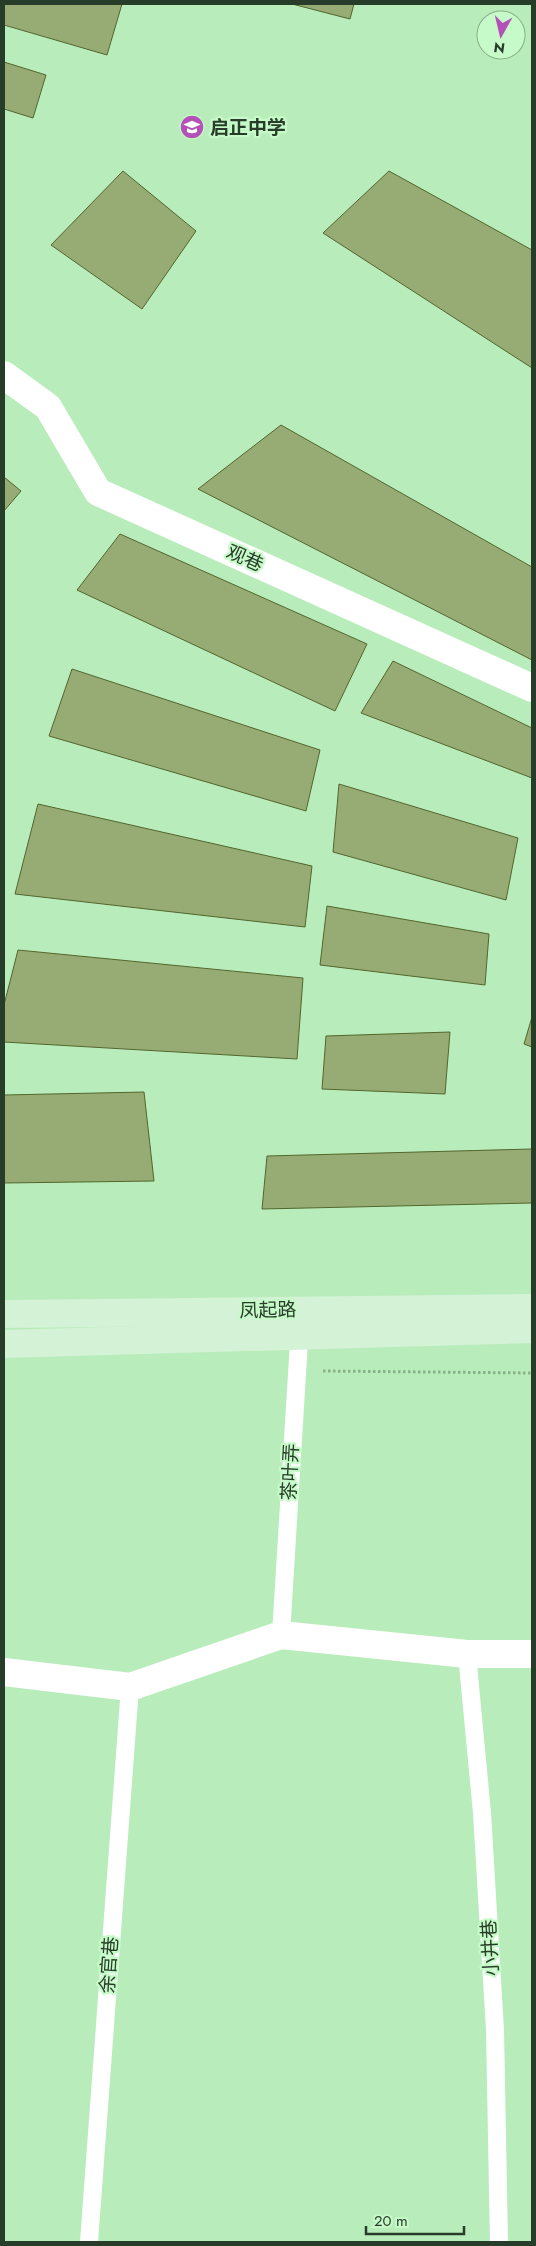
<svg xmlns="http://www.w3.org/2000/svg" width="536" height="2246" viewBox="0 0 536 2246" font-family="Jost,'Noto Sans SC',sans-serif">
<rect width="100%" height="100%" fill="#b9ecbb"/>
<g fill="#96ac74" stroke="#52662d">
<path d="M 4,4 L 122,4 L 107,55 L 4,25 Z"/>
<path d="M 292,4 L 354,4 L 350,19 Z"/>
<path d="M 4,62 L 46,75 L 33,118 L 4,109 Z"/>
<path d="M 123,171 L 196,231 L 142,309 L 51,245 Z"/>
<path d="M 389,171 L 532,250 L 532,368 L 323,233 Z"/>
<path d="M 281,425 L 532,567 L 532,660 L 198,489 Z"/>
<path d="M 4,477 L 21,491 L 4,511 Z"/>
<path d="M 120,534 L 367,644 L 335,711 L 77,590 Z"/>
<path d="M 393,661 L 532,728 L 532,778 L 361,713 Z"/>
<path d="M 72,669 L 320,750 L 306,811 L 49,736 Z"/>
<path d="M 339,784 L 518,838 L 506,900 L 333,852 Z"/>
<path d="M 38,804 L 312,866 L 305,927 L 15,894 Z"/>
<path d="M 327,906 L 489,934 L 485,985 L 320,965 Z"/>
<path d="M 18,950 L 303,978 L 297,1059 L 4,1042 L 4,1005 Z"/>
<path d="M 532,1017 L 532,1047 L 524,1044 Z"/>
<path d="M 450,1032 L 445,1094 L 322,1089 L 326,1036 Z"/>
<path d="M 144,1092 L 154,1181 L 4,1183 L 4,1095 Z"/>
<path d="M 532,1149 L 532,1203 L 262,1209 L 267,1156 Z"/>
</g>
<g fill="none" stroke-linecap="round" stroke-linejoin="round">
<path stroke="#89b28b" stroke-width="3" stroke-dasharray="2.5 2.5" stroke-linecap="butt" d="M 323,1371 L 532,1373"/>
<g stroke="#fff" stroke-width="18">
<path d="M 281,1635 L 300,1325"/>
<path d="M 467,1654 L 482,1813 L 495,2030 L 499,2242"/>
<path d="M 89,2242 L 130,1687"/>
</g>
<g stroke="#fff" stroke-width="28">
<path d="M 4,375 L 48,407 L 98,492 L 532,688"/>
<path d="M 4,1672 L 130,1687 L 281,1635 L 467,1654 L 532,1654"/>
</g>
<g stroke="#d3f2d6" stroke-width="28">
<path d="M 4,1314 L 532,1308"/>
<path d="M 4,1344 L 532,1329"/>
</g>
</g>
<defs>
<g id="school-disc" transform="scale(1.25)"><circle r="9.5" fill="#b451b9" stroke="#c6fac8"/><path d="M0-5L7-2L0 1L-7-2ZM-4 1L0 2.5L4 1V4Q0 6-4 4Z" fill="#fff"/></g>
</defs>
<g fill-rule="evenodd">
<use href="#school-disc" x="192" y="127"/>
</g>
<g text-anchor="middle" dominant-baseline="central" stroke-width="4.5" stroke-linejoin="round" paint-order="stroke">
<g font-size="19" font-weight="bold" fill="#283d29" stroke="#c6fac8" text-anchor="start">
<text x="210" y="127">启正中学</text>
</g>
<g font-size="19" fill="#283d29" stroke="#c6fac8">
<text transform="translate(245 558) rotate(24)">观巷</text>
<text transform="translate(268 1310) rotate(-1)">凤起路</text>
<text transform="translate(290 1472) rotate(-87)">茶叶弄</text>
<text transform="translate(490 1948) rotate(-93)">小井巷</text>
<text transform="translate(109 1965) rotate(-86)">余官巷</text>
</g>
</g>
<rect width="536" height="2246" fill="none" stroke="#283d29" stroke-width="10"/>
<g transform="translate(501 35) rotate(188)"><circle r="24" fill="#c6fac8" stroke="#87ae88"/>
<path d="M0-4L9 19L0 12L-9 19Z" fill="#b451b9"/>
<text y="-8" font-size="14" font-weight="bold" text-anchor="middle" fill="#283d29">N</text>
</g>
<path d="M366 2226v8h98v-8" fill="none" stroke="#283d29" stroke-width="2.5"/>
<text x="374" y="2226" font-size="15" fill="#283d29" stroke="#c6fac8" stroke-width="4" paint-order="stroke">20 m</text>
</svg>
